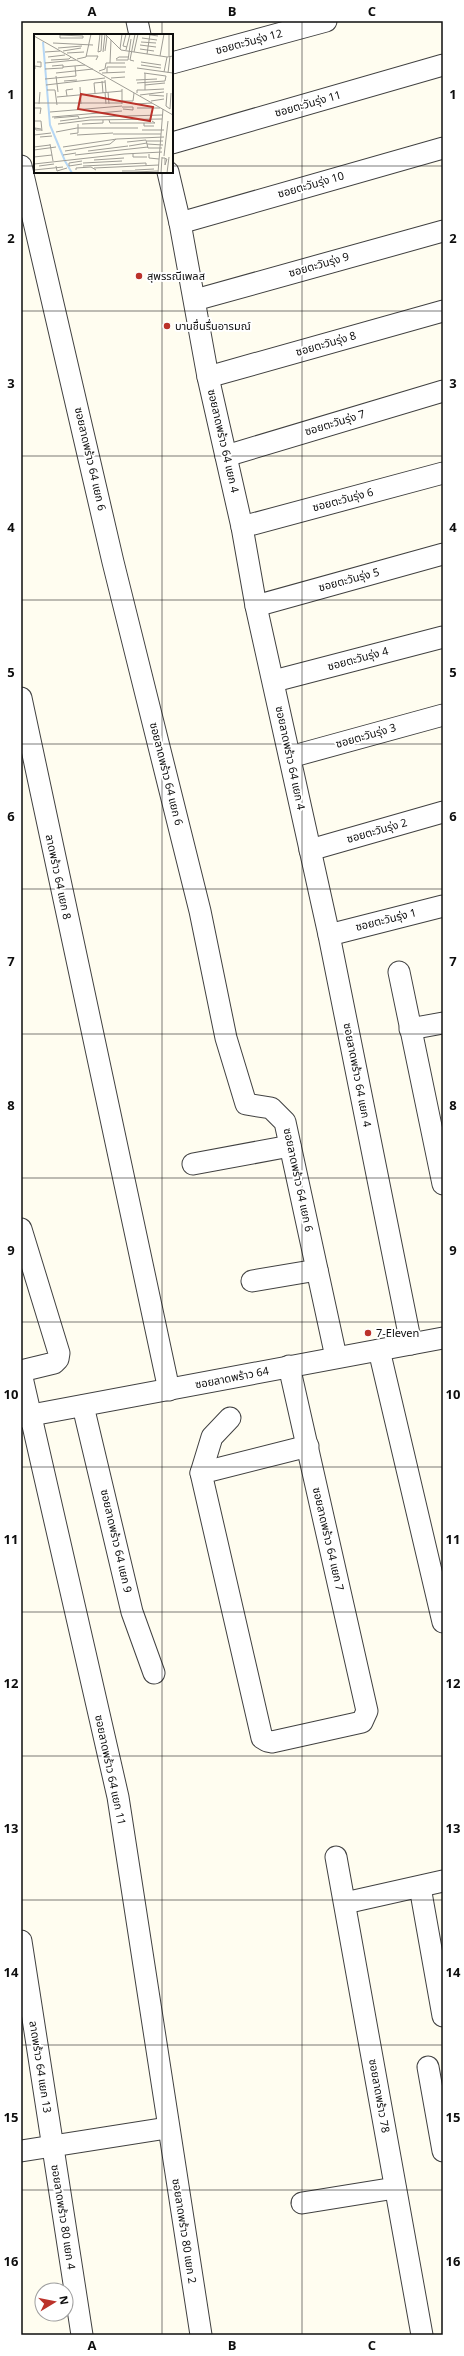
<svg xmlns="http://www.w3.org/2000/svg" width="464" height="2356" viewBox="0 0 464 2356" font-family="Georgia,'Noto Sans Thai',serif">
<rect width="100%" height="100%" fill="#fffdf0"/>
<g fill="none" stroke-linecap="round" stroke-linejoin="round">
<g stroke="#414141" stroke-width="23">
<g id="minor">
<path d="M 137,21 L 140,35"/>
<path d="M 172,63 L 326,21"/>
<path d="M 172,143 L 443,65"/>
<path d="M 21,166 L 113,562 L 200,911 L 226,1038 L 246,1104 L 271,1108 L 285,1122 L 336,1357"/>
<path d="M 168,172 L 180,223 L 208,377 L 242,527 L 256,606 L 329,935 L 411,1344"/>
<path d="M 180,223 L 443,148"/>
<path d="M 195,300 L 443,231"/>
<path d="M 208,377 L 443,311"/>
<path d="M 226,456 L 443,391"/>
<path d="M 242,527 L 443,473"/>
<path d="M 256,606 L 443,554"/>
<path d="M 274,681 L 443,637"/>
<path d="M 21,698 L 169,1390"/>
<path d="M 290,757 L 443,715"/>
<path d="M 310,850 L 443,812"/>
<path d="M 329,935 L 443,906"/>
<path d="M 399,972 L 443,1184"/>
<path d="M 410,1029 L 443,1023"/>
<path d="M 193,1164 L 290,1146"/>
<path d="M 21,1229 L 59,1353 L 58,1359 L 54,1363 L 21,1371"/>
<path d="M 252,1281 L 317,1270"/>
<path d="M 379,1350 L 443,1622"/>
<path d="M 21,1373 L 118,1797 L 201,2335"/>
<path d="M 83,1406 L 132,1612 L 154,1673"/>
<path d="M 21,1417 L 443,1338"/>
<path d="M 230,1418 L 212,1437 L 201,1473 L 262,1738 L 267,1741 L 272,1742 L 362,1722 L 367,1711 L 289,1366"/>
<path d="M 201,1473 L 308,1446"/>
<path d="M 336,1857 L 422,2335"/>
<path d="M 420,1887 L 443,2016"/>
<path d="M 345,1903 L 443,1881"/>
<path d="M 21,1941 L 82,2335"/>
<path d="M 428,2067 L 443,2151"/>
<path d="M 21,2151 L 167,2128"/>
<path d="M 302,2203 L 395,2188"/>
</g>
</g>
<use href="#minor" stroke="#fff" stroke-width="21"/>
</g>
<path fill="none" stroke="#0e0e0e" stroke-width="1" stroke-opacity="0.55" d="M 162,21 L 162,35M 302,21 L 302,2335M 21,166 L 35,166M 172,166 L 443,166M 162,172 L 162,2335M 21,311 L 443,311M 21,456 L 443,456M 21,600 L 443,600M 21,744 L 443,744M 21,889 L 443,889M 21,1034 L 443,1034M 21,1178 L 443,1178M 21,1322 L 443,1322M 21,1467 L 443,1467M 21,1612 L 443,1612M 21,1756 L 443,1756M 21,1900 L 443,1900M 21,2045 L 443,2045M 21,2190 L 443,2190"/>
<g fill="#bb322a" stroke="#fff" stroke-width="1.5">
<circle cx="139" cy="276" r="4"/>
<circle cx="167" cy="326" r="4"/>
<circle cx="368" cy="1333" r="4"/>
</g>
<g text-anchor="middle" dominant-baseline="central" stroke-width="4" stroke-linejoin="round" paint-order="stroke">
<g font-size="11" fill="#0e0e0e" stroke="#fff">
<text transform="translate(249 42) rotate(-15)">ซอยตะวันรุ่ง 12</text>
<text transform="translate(308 104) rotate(-16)">ซอยตะวันรุ่ง 11</text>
<text transform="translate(311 185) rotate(-16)">ซอยตะวันรุ่ง 10</text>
<text transform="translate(319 265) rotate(-16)">ซอยตะวันรุ่ง 9</text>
<text transform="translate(326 344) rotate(-16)">ซอยตะวันรุ่ง 8</text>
<text transform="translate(335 423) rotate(-17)">ซอยตะวันรุ่ง 7</text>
<text transform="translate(223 441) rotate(77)">ซอยลาดพร้าว 64 แยก 4</text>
<text transform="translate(90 459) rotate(77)">ซอยลาดพร้าว 64 แยก 6</text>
<text transform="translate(343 500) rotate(-15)">ซอยตะวันรุ่ง 6</text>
<text transform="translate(349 580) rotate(-15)">ซอยตะวันรุ่ง 5</text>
<text transform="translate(358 659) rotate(-15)">ซอยตะวันรุ่ง 4</text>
<text transform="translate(366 736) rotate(-16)">ซอยตะวันรุ่ง 3</text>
<text transform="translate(290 758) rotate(78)">ซอยลาดพร้าว 64 แยก 4</text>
<text transform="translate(166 774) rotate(76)">ซอยลาดพร้าว 64 แยก 6</text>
<text transform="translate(377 831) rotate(-16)">ซอยตะวันรุ่ง 2</text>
<text transform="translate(58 877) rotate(78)">ลาดพร้าว 64 แยก 8</text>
<text transform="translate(386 920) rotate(-14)">ซอยตะวันรุ่ง 1</text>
<text transform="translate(357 1075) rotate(79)">ซอยลาดพร้าว 64 แยก 4</text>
<text transform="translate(298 1180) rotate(78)">ซอยลาดพร้าว 64 แยก 6</text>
<text transform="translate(232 1378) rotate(-11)">ซอยลาดพร้าว 64</text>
<text transform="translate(328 1539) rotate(77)">ซอยลาดพร้าว 64 แยก 7</text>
<text transform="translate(116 1541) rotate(77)">ซอยลาดพร้าว 64 แยก 9</text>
<text transform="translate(110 1770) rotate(78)">ซอยลาดพร้าว 64 แยก 11</text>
<text transform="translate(40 2067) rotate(81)">ลาดพร้าว 64 แยก 13</text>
<text transform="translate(379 2096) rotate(80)">ซอยลาดพร้าว 78</text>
<text transform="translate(63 2217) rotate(81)">ซอยลาดพร้าว 80 แยก 4</text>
<text transform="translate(184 2231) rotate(81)">ซอยลาดพร้าว 80 แยก 2</text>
</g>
<g font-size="11" fill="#0e0e0e" stroke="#fff" text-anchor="start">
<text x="147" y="276">สุพรรณีเพลส</text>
<text x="175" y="326">บานชื่นรื่นอารมณ์</text>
<text x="376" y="1333">7-Eleven</text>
</g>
</g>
<g transform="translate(34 34)">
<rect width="139" height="139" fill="#fffdf0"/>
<path fill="none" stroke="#b6d7f5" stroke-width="2" d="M 9,8 L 16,91 L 31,127 L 38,139"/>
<path fill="none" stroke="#9f9d96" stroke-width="1" d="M 66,0 L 64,18 L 67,17 L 68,0M 71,0 L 87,16 L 133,23 L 139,22M 92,0 L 89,12 L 93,13M 111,0 L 124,2M 135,0 L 135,22M 26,1 L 49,2 L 49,4 L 26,4 ZM 0,2 L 139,81M 108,4 L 123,6M 107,8 L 122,9M 19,9 L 59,11M 106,11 L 122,13M 24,14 L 48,12M 86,15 L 88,0M 106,15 L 120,17M 92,16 L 96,0M 29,17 L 47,14M 71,17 L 73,2M 11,18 L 26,17M 69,18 L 71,0M 100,18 L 104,0M 33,19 L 50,18M 113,20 L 116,0M 52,22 L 64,22 L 62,26M 126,22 L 130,0M 14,23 L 31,21M 43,25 L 52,23 L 57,0M 82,25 L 85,23 L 94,23M 17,26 L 35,25 L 37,23M 82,26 L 94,26 L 97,5M 100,27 L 96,26 L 101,0M 107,28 L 127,31M 11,29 L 42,26M 76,29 L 77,6M 107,31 L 127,34M 29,33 L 51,31M 103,34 L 139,39M 1,35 L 1,32 L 7,33 L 7,28 L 3,28M 11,35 L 29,34 L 29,31 L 18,32M 65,37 L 71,35 L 72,29 L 91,29M 130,38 L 133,23M 22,39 L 59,35M 68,39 L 91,38M 73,39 L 73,33 L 92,33M 110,39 L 132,42M 134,39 L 136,22M 22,42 L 24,58M 77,44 L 91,43M 11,45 L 42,42 L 41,32M 71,46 L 72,58M 102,46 L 123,45M 30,47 L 43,46M 68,47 L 69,59M 103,49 L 131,47 L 132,42M 12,51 L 71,44M 111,51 L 131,49M 46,53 L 47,70M 13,56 L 21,56 L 23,71M 111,56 L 130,55M 71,58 L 72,70M 74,58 L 75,70M 61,59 L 60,49 L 71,48M 103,59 L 103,56 L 111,56 L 111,39M 133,59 L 132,72 L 136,75M 106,61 L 130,58M 115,61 L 130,62M 33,62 L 32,56 L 39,55M 23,63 L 88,57M 88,67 L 99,67 L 100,59M 117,67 L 130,65M 0,69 L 88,69M 5,70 L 6,58M 88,70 L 88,55M 101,70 L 118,69M 88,73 L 99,73 L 99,76 L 89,75M 0,74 L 7,74 L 6,80M 103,74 L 126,74M 136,75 L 137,59M 16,78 L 88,72M 18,83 L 88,77M 20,84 L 44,82 L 45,84M 75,86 L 76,89 L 121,89 L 118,87M 0,87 L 7,87 L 8,97M 26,87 L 57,83 L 128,81M 110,89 L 110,92 L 120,92M 24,90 L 56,86 L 128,85M 48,90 L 69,89 L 69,86M 7,95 L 1,94 L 2,96 L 8,96M 108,96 L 130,96M 22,98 L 43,94 L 104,94M 36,100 L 44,99 L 44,90M 79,100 L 127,100M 0,101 L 17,99M 43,101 L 79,99M 6,103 L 18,102M 113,107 L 129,107M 93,108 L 112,106 L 114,114 L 128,114M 16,110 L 19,127M 113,110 L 129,111M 95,112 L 113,109M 0,113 L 16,111M 29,113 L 83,105 L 130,103M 0,116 L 22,113M 31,117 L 76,110 L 82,105M 54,117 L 94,112M 99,119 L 99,123 L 113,123M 115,120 L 115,124 L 125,125M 29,121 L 42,119M 41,121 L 114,113M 130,122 L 134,87M 0,123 L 18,121M 128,124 L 131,124 L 132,125 L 133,125 L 131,131 L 131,124M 60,126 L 90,124M 49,129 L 88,127M 0,130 L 90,120 L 128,118M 48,130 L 35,132 L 35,129 L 48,127M 5,132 L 20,130M 22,132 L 23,137 L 33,134M 49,132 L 112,129 L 112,131M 60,134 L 125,131M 0,136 L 29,133M 42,136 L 42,134 L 57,133 L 62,136M 101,136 L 120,135M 88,137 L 101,137M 101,138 L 124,137M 124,139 L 129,75M 127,139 L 128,123M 133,139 L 135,123"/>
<path fill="#bb322a" fill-opacity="0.15" stroke="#bb322a" stroke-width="2" d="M 47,60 L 119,73 L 116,87 L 44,75 Z"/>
<rect width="139" height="139" fill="none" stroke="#0e0e0e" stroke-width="2"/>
</g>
<rect width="464" height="2356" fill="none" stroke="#ffffff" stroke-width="44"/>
<g transform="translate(54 2302) rotate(80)"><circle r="19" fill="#ffffff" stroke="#9f9f9f"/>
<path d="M0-3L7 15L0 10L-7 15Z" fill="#bb322a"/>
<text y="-6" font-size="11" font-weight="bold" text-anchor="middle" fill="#0e0e0e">N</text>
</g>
<rect x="22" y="22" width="420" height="2312" fill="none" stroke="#0e0e0e" stroke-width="1.5"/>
<g font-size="13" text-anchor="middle" font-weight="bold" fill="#0e0e0e">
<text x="92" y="16">A</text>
<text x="232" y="16">B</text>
<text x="372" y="16">C</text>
<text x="11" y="99">1</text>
<text x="453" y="99">1</text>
<text x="11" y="243">2</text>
<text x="453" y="243">2</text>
<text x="11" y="388">3</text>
<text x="453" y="388">3</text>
<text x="11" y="532">4</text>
<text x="453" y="532">4</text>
<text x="11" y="677">5</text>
<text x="453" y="677">5</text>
<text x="11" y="821">6</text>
<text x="453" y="821">6</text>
<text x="11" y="966">7</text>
<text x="453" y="966">7</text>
<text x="11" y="1110">8</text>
<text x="453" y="1110">8</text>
<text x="11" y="1255">9</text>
<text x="453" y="1255">9</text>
<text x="11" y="1399">10</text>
<text x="453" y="1399">10</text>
<text x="11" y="1544">11</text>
<text x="453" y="1544">11</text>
<text x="11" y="1688">12</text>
<text x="453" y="1688">12</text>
<text x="11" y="1833">13</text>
<text x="453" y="1833">13</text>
<text x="11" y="1977">14</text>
<text x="453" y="1977">14</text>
<text x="11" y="2122">15</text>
<text x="453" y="2122">15</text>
<text x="11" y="2266">16</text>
<text x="453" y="2266">16</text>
<text x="92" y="2350">A</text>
<text x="232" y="2350">B</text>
<text x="372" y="2350">C</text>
</g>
</svg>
